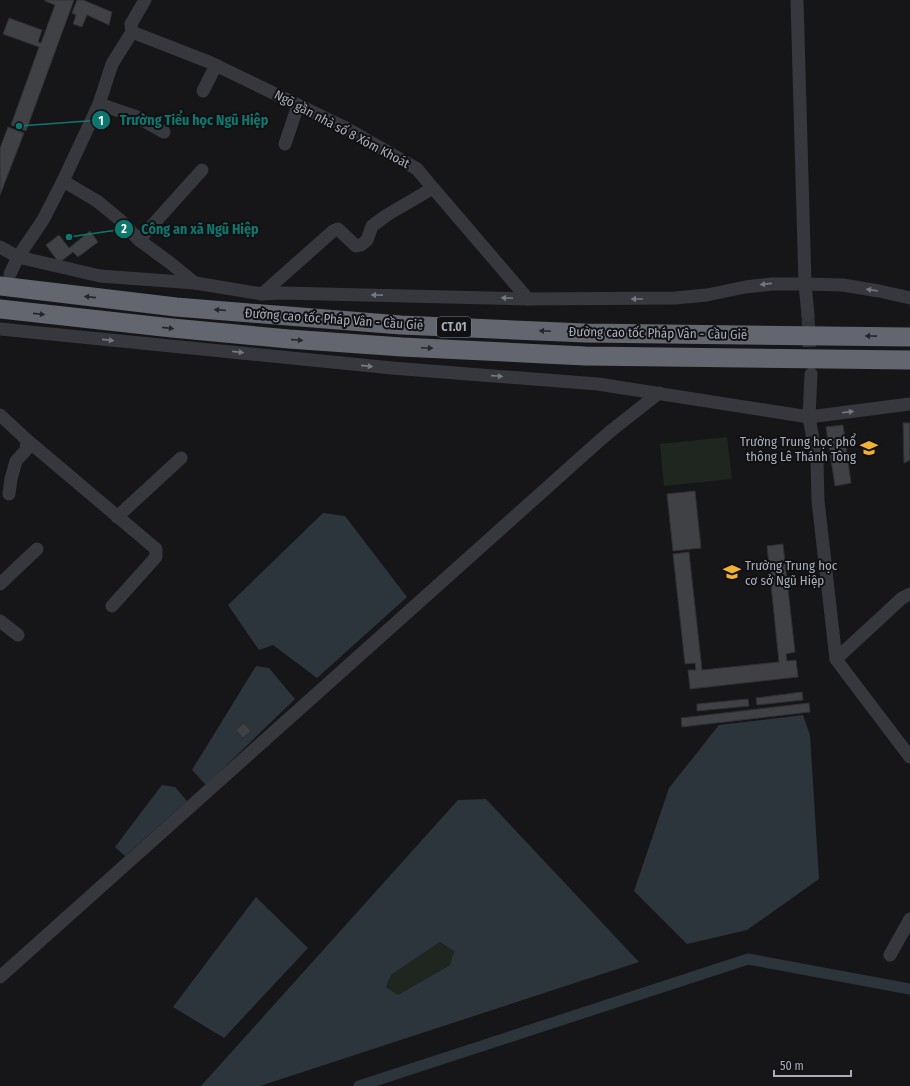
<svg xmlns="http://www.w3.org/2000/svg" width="910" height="1086" viewBox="0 0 910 1086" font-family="'Fira Sans Condensed',sans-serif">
<rect width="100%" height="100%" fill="#161618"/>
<g fill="#1e261f">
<path d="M 727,437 L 732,479 L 664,486 L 660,444 Z"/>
<path d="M 440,942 L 454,951 L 450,965 L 398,995 L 386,987 L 391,975 Z"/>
</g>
<g fill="#2c353c" fill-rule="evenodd">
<path d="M 323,513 L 345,516 L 407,597 L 317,678 L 273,645 L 259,650 L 228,605 Z"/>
<path d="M 256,666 L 269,668 L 295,699 L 206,785 L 192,770 Z"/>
<path d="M 803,715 L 810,735 L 819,879 L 747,930 L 687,944 L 634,891 L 669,788 L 719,725 Z"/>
<path d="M 162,785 L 175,787 L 187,801 L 125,856 L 115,847 Z"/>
<path d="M 486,799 L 639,962 L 260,1086 L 201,1086 L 458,800 ZM 440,942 L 454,951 L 450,965 L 398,995 L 386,987 L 391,975 Z"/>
<path d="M 256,897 L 308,948 L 224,1038 L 173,1007 Z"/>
</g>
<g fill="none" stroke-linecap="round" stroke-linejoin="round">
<path stroke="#2c353c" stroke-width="11" d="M 359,1086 L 748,959 L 910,989"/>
</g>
<g fill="#404145" stroke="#303034">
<path d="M 45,0 L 74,0 L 26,131 L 11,125 L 39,47 L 3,34 L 9,18 L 42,30 L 38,42 L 41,43 L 55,5 L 45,1 Z"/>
<path d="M 77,0 L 83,0 L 112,12 L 109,25 L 87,15 L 82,27 L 73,24 L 76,15 L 72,13 Z"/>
<path d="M 8,127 L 24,133 L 0,195 L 0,148 Z"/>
<path d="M 90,231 L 98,242 L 78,257 L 73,252 L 59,263 L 46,245 L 59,235 L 69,248 Z"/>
<path d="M 903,423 L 910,423 L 910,460 L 904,463 Z"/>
<path d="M 843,425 L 851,483 L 835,486 L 826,427 Z"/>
<path d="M 695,491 L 701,548 L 673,551 L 667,494 Z"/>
<path d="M 783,544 L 795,652 L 786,654 L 787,661 L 796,660 L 798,677 L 690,689 L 688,670 L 696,670 L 695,663 L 685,664 L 673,554 L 689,552 L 702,670 L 779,662 L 767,546 Z"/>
<path d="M 802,692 L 803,700 L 757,705 L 756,698 Z"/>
<path d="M 748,699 L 749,706 L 697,711 L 697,704 Z"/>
<path d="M 809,703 L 810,712 L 682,727 L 681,718 Z"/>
<path d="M 244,723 L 251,731 L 243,738 L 236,730 Z"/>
</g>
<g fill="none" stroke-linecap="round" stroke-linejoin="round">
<path stroke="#333438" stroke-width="13" stroke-dasharray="13 6" stroke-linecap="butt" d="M 808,315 L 810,367"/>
<g stroke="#37383d" stroke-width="13">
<path d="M 797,0 L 805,284 L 808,315"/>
<path d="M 132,32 L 209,62 L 344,127 L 417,169 L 433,188 L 528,299"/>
<path d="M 203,91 L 216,65"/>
<path d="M 99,104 L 137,117 L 164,132"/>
<path d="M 285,144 L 298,105"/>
<path d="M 63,181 L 97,201 L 119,219 L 139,240 L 169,262 L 195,283"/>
<path d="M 139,240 L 202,170"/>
<path d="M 0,247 L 18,257 L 100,276 L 195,283 L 262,294 L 282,293 L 528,299 L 675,298 L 707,295 L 745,287 L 772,284 L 805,284 L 843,285 L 879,291 L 910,298"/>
<path d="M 10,274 L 18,257 L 43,220 L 63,181 L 99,104 L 112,64 L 132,32 L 131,24 L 145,0"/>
<path d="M 262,294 L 333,231 L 338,229 L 356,246 L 361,245 L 367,240 L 372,226 L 387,215 L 433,188"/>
<path d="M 0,329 L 392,368 L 598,384 L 809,417 L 910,404"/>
<path d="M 811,374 L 809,417 L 817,461 L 818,501 L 836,659 L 847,674 L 910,757"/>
<path d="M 0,415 L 27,440 L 156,549 L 156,557 L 112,606"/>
<path d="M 9,494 L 11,479 L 16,461 L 26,450 L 27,440"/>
<path d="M 117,517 L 181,458"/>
<path d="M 0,584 L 37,549"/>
<path d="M 0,621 L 18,635"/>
<path d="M 836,659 L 902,598 L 910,594"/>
<path d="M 890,955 L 910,919"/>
<path d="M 0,977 L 598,442 L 612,430 L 659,393"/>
</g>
<g stroke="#63666e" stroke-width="19">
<path d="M 0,286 L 176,307 L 288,316 L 401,325 L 585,333 L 910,337"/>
<path d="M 0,309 L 172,328 L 289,339 L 402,347 L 585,356 L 910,360"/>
</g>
</g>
<defs><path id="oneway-solid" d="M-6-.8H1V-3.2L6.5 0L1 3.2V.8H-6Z"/></defs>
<g fill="#757881">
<use href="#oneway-solid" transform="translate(766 284) rotate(174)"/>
<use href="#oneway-solid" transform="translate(872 290) rotate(-171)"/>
<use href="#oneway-solid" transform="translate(377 295) rotate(-179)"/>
<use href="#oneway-solid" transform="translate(507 298) rotate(-178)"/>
<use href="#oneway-solid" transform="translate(637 299) rotate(180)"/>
<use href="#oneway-solid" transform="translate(108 340) rotate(6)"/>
<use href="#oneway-solid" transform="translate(238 352) rotate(6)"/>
<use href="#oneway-solid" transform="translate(367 366) rotate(6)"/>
<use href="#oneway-solid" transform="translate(497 376) rotate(4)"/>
<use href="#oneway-solid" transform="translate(848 412) rotate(-7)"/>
</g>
<g fill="#26262a">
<use href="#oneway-solid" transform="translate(90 297) rotate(-174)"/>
<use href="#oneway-solid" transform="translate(220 310) rotate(-175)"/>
<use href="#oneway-solid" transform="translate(39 314) rotate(6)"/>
<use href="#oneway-solid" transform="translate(168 328) rotate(6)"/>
<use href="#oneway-solid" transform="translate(545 331) rotate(-177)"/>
<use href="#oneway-solid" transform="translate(871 336) rotate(-179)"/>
<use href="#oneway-solid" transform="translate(297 340) rotate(4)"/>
<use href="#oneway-solid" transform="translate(427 348) rotate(3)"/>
</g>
<defs>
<g id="school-bare" transform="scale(1.38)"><path d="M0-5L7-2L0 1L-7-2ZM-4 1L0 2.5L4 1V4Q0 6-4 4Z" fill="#f2b134" stroke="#111113" stroke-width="2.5" paint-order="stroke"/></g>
</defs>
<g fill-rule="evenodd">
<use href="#school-bare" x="869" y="448"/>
<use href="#school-bare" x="732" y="572"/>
</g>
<g text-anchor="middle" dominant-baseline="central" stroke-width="4" stroke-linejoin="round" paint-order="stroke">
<rect fill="#111113" stroke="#7b7e86" stroke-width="1" x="437" y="317" width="34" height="20" rx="3"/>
<g font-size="12" font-weight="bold" fill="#a8adb8">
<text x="454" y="327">CT.01</text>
</g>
<g font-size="13" fill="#a8adb8" stroke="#111113">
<text transform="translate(342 129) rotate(28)">Ngõ gần nhà số 8 Xóm Khoát</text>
<text transform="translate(334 319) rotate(4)">Đường cao tốc Pháp Vân - Cầu Giẽ</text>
<text transform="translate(658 333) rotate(1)">Đường cao tốc Pháp Vân - Cầu Giẽ</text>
</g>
<g font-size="13" fill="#a8adb8" stroke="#111113" text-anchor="end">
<text x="856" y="441">Trường Trung học phổ<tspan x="856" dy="15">thông Lê Thánh Tông</tspan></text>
<text x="745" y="565" text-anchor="start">Trường Trung học<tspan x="745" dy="15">cơ sở Ngũ Hiệp</tspan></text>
</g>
</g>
<path fill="none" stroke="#0f766e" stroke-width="1.5" d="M19 126L101 120M69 237L124 229"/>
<g fill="#0f766e" stroke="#111113" stroke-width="1.5">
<circle cx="19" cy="126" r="4"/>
<circle cx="69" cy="237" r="4"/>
<circle cx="101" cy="120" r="10"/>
<circle cx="124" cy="229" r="10"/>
</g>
<g font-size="12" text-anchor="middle" font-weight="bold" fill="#fff">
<text x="101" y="125">1</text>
<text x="124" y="233">2</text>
</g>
<g font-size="14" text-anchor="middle" font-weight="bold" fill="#0f766e" stroke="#111113" stroke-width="4" stroke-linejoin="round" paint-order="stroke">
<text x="194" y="125">Trường Tiểu học Ngũ Hiệp</text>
<text x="200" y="234">Công an xã Ngũ Hiệp</text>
</g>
<path d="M774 1070v6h77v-6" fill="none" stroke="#a8adb8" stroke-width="2"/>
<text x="780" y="1070" font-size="12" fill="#a8adb8" stroke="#111113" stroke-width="3" paint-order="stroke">50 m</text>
</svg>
